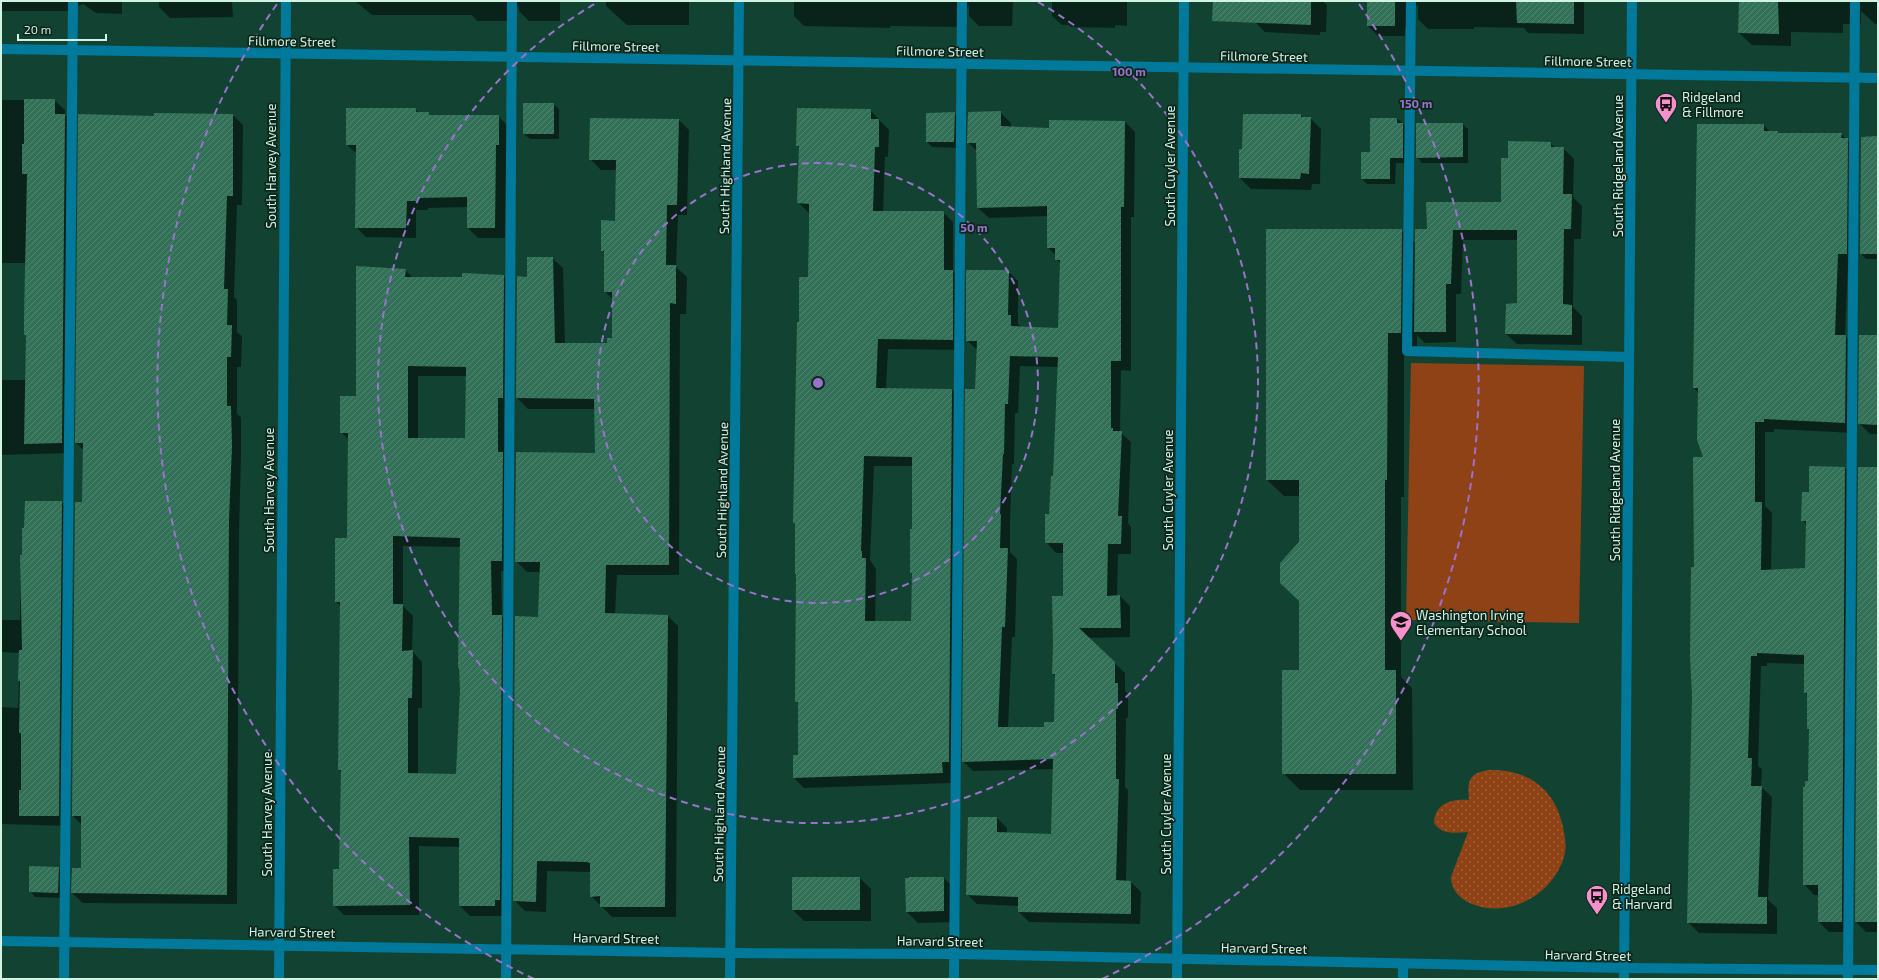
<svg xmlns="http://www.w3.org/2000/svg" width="1879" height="980" viewBox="0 0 1879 980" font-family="'Exo 2',sans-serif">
<defs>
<pattern id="park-dots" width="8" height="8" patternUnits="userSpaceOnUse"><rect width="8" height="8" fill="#904217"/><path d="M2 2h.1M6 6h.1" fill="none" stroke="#9f5e39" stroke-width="1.8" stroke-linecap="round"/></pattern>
<pattern id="building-hatch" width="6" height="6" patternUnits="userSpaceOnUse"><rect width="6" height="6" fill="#327058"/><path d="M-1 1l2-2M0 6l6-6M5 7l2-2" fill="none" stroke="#4f8570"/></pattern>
</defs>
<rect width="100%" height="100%" fill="#124332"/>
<path fill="url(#park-dots)" d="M 1489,770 C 1528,769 1555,789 1563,827 C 1565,837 1567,847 1564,857 C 1552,895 1509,919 1472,904 C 1460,899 1451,890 1451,877 L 1468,832 C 1455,833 1442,835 1434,823 C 1435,803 1452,799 1469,800 C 1467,781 1469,773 1489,770 Z"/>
<path fill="#904217" d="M 1411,363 L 1584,366 L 1579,623 L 1406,620 Z"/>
<g fill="#0007" fill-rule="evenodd">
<path d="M 1,1 L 81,1 L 82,2 L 122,1 L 122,14 L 96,13 L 83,4 L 77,7 L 76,11 L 1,11 Z"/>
<path d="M 159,1 L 232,1 L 233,17 L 170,18 L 159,7 Z"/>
<path d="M 355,1 L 560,1 L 560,21 L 529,21 L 519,11 L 519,6 L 516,8 L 515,21 L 477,21 L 472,15 L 372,15 Z"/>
<path d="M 606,1 L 689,1 L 689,25 L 627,25 L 606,6 Z"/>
<path d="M 794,1 L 1013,1 L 1012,26 L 979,26 L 969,16 L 969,5 L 959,27 L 890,26 L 890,28 L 804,26 L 794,16 Z"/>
<path d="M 1052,1 L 1127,1 L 1127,26 L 1115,25 L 1115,28 L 1071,27 L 1069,25 L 1062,25 L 1052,16 Z"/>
<path d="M 1255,1 L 1323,1 L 1327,5 L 1326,32 L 1320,32 L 1320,35 L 1265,32 L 1255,22 Z"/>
<path d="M 1368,1 L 1584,1 L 1584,34 L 1528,33 L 1524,28 L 1474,27 L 1474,29 L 1428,29 L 1418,19 L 1418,4 L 1414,11 L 1414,28 L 1405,28 L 1405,36 L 1378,36 L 1368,26 Z"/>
<path d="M 1740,1 L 1878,1 L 1878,24 L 1875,24 L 1861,11 L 1861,24 L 1843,24 L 1843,33 L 1791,32 L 1791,46 L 1752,45 L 1739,33 Z"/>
<path d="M 1,100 L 54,100 L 65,110 L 65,115 L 76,125 L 72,453 L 1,455 L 1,380 L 26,380 L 26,263 L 1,263 Z"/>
<path d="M 553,104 L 559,109 L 559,139 L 530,139 L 524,134 Z"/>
<path d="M 415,109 L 419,113 L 428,113 L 431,116 L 498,116 L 508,126 L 508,155 L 506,155 L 505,238 L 478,238 L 468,228 L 468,207 L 428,208 L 428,210 L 416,210 L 416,238 L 366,237 L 356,227 L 357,154 L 347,145 Z"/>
<path d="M 870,110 L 889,130 L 888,157 L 885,156 L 883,212 L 943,212 L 953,222 L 953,271 L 963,281 L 962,350 L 888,349 L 886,389 L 952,390 L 962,400 L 952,783 L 804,788 L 794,778 L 799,756 L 799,705 L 796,701 L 797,575 L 796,524 L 794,522 L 800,324 L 809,278 L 810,213 L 808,212 L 798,202 L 800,149 L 797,145 ZM 874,466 L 913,466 L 913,530 L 911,573 L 913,575 L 912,622 L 875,622 L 876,569 L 870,560 Z"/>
<path d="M 1000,112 L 1011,123 L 1011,128 L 1050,129 L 1125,122 L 1135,132 L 1134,217 L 1131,217 L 1131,371 L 1121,370 L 1120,432 L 1131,442 L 1128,523 L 1131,527 L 1131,554 L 1118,554 L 1117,596 L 1120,596 L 1130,606 L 1130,637 L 1088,638 L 1125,673 L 1125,691 L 1128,694 L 1128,718 L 1126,718 L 1125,787 L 1128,790 L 1126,882 L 1131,882 L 1141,892 L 1140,924 L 1029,922 L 1019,912 L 1019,906 L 977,904 L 967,894 L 997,818 L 1007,828 L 1007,834 L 1052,835 L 1054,769 L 973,771 L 963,761 L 977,350 L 967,340 L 1008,271 L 1018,281 L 1018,324 L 1021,327 L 1059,329 L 1061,264 L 1056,259 L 1056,255 L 1048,248 L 1048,216 L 989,218 L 978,208 L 977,151 L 968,142 ZM 1020,366 L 1059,367 L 1054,477 L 1046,542 L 1056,553 L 1064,553 L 1064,597 L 1053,673 L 1055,676 L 1055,723 L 1045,728 L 1008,728 L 1012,637 L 1015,637 L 1017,559 L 1010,552 L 1010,524 L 1012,464 L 1014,464 L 1015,413 L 1018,413 Z"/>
<path d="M 954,113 L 960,119 L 959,148 L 932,147 L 927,142 Z"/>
<path d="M 233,115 L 243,125 L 242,205 L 237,205 L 234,297 L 237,300 L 237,332 L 242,336 L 241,367 L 237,367 L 237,414 L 241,417 L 241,457 L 239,531 L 237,904 L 83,903 L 72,893 L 82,869 L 82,825 L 73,816 L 84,450 L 76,443 L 155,117 Z"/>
<path d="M 1301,115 L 1303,118 L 1310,118 L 1321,129 L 1320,184 L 1312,184 L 1311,190 L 1251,189 L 1240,178 L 1240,150 L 1243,150 Z"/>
<path d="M 1397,118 L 1408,129 L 1408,163 L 1396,163 L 1395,184 L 1367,184 L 1362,179 L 1371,153 Z"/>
<path d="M 679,120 L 689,130 L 687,215 L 678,215 L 676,267 L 687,277 L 686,314 L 680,314 L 679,575 L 617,575 L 615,615 L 668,616 L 678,626 L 676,917 L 612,917 L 591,896 L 591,872 L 547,871 L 546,912 L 525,911 L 514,900 L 539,618 L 541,572 L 527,572 L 516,561 L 596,454 L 595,409 L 528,409 L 517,398 L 518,277 L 528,278 L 552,258 L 563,268 L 565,344 L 608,344 L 613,339 L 613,300 L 605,291 L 605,254 L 602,250 L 616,222 L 616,170 L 601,170 L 590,159 Z"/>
<path d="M 1462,124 L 1468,129 L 1468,163 L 1422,163 L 1417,157 Z"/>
<path d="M 1698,125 L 1764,125 L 1770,132 L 1778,132 L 1780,134 L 1841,134 L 1857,149 L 1857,264 L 1848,264 L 1845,336 L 1856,346 L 1855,433 L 1774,429 L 1774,432 L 1765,432 L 1765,506 L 1772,513 L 1771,570 L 1806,569 L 1807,525 L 1802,520 L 1810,493 L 1845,468 L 1855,478 L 1852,932 L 1829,932 L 1819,922 L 1819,895 L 1814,895 L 1804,884 L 1806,788 L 1809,782 L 1810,730 L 1808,729 L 1808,696 L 1805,693 L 1805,664 L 1767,663 L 1767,666 L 1761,666 L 1758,766 L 1762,769 L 1761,787 L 1772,797 L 1768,900 L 1777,908 L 1777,934 L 1699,933 L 1688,922 L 1695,568 L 1704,458 L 1699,393 L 1694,388 Z"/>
<path d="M 1878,137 L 1878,259 L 1866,259 L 1861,254 Z"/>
<path d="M 1551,143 L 1555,148 L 1563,148 L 1574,159 L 1573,197 L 1582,206 L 1581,239 L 1574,239 L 1573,307 L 1582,316 L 1582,345 L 1517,344 L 1506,334 L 1518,304 L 1518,240 L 1463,240 L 1461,294 L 1456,294 L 1456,342 L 1425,343 L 1417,335 L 1417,349 L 1404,349 L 1404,497 L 1401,497 L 1401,677 L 1412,688 L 1413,790 L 1300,790 L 1283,773 L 1300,671 L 1300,496 L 1284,496 L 1267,480 L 1401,230 L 1416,244 L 1428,230 L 1502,203 L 1509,159 Z"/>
<path d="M 405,270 L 413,278 L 503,276 L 514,286 L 512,571 L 501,571 L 502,617 L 512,626 L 505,916 L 470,916 L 460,906 L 460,847 L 419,846 L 419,915 L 344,915 L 334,905 L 340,870 L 342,773 L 339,770 L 341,607 L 336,602 L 348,539 L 349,440 L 341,432 L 357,397 ZM 418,376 L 466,376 L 466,439 L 418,439 ZM 403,546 L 461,547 L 461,690 L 457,775 L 418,774 L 418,708 L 422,708 L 422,662 L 412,651 L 413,616 L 403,606 Z"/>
<path d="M 1878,336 L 1878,434 L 1870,434 L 1859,423 Z"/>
<path d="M 1878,468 L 1878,932 L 1866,932 L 1856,922 Z"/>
<path d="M 61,502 L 72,513 L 69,826 L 1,824 L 1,707 L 18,708 L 20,653 L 1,652 L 1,620 L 20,620 L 21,556 L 23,556 L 25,529 Z"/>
<path d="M 58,868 L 64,874 L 63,898 L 35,897 L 30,891 Z"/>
<path d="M 793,878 L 860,878 L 871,889 L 871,921 L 804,921 L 793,910 Z"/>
<path d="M 944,878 L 955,889 L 955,922 L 918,923 L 907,912 Z"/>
</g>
<g fill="url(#building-hatch)" fill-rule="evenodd">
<path d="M 1213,1 L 1311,1 L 1311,25 L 1212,21 Z"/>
<rect x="1367" y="1" width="28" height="25"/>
<path d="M 1516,1 L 1574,1 L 1574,24 L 1517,23 Z"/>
<path d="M 1739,1 L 1778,1 L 1779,34 L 1738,33 Z"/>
<path d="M 24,99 L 55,99 L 55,114 L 65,114 L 62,443 L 24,444 L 26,335 L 24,335 L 24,319 L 27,174 L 22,174 L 22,144 L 24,144 Z"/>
<rect x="523" y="103" width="31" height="31"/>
<path d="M 346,108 L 416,108 L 416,112 L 429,112 L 429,115 L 499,115 L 499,145 L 496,145 L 495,228 L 467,228 L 467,197 L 418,198 L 418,201 L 407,201 L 406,228 L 355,228 L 356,145 L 346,145 Z"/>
<path d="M 797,108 L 871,109 L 871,119 L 879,119 L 879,147 L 875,147 L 873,211 L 944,211 L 944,270 L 953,270 L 953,340 L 878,339 L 876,388 L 952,389 L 949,762 L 942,762 L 943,773 L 793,778 L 793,755 L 798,755 L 798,702 L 795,702 L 796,574 L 795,574 L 795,523 L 793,523 L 797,322 L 799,322 L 799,277 L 808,277 L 809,233 L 809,204 L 797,203 L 799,146 L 796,146 ZM 864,456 L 912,457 L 912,529 L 910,529 L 910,573 L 912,573 L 911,621 L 865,621 L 866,558 L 862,558 L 862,551 L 861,551 Z"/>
<path d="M 1001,111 L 1001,126 L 1049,128 L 1049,120 L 1125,121 L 1124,207 L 1121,207 L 1121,361 L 1111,361 L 1111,428 L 1113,428 L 1113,431 L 1122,431 L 1118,516 L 1122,516 L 1121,544 L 1108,544 L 1107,596 L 1120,595 L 1121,628 L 1079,628 L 1115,662 L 1115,683 L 1118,683 L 1118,709 L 1116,709 L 1116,779 L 1119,779 L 1116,880 L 1131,881 L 1131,914 L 1018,912 L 1018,897 L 966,895 L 968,817 L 997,817 L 997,832 L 1051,834 L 1053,759 L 962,762 L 965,389 L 975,389 L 977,341 L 966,341 L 966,270 L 1009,270 L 1008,315 L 1011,315 L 1011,326 L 1058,328 L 1060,260 L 1055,260 L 1055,248 L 1047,248 L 1047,206 L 977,208 L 976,143 L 967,143 L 968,112 ZM 1010,356 L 1058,357 L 1053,476 L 1051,476 L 1049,514 L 1045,514 L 1045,543 L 1063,543 L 1063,596 L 1052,596 L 1053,645 L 1052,674 L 1055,674 L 1054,722 L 1044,722 L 1044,727 L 998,727 L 1002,627 L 1005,627 L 1008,548 L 1000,548 L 1001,514 L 1000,514 L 1003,454 L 1004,454 L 1005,404 L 1008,404 Z"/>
<path d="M 955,112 L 954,142 L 926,142 L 926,113 Z"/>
<path d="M 154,113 L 233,114 L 233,196 L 227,196 L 224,289 L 228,289 L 227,325 L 232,325 L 231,357 L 227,357 L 227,406 L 231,406 L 232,446 L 229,520 L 227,895 L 71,893 L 72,868 L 81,868 L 81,816 L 72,816 L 75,502 L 82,502 L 83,443 L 75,443 L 78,114 L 154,116 Z"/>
<path d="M 1243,114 L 1301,114 L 1301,117 L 1311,117 L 1309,174 L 1301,173 L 1300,179 L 1239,178 L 1239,149 L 1242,149 Z"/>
<path d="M 590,118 L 679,119 L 677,205 L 667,205 L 666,265 L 676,265 L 676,304 L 670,303 L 669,565 L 606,565 L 605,613 L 668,615 L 665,907 L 600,907 L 600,896 L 590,897 L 590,863 L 587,862 L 537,861 L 536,902 L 513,901 L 515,616 L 538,617 L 540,562 L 515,562 L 516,452 L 595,453 L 594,399 L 516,398 L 517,276 L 527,277 L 527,257 L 553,257 L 555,343 L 607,343 L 607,338 L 612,338 L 612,292 L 604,292 L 604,251 L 601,251 L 601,220 L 615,221 L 616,160 L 589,160 Z"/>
<path d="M 1370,118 L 1397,118 L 1397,123 L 1403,123 L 1403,158 L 1390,158 L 1390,179 L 1361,179 L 1361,152 L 1370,152 Z"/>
<path d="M 1416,123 L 1463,123 L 1463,157 L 1416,158 Z"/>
<path d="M 1697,124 L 1764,124 L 1764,131 L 1778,131 L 1778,133 L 1842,133 L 1841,138 L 1848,138 L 1847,254 L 1838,254 L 1835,335 L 1846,335 L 1845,423 L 1764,419 L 1764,422 L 1755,422 L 1755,502 L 1762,502 L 1761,570 L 1805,568 L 1806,521 L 1801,521 L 1802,492 L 1809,492 L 1809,466 L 1845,467 L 1842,922 L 1818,922 L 1818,885 L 1803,885 L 1803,787 L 1805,787 L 1805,781 L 1808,781 L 1809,729 L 1807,729 L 1807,693 L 1804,693 L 1804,655 L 1757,653 L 1757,656 L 1751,656 L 1748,758 L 1752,758 L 1751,786 L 1762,786 L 1758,897 L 1767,897 L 1767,924 L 1687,923 L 1692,695 L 1690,656 L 1691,567 L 1694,567 L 1693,457 L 1703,457 L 1697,440 L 1698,388 L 1693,388 Z"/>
<path d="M 1878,136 L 1878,254 L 1860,254 L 1861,137 Z"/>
<path d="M 1508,141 L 1551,142 L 1551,147 L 1564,147 L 1563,194 L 1572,194 L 1571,229 L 1564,229 L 1563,304 L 1572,305 L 1572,335 L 1505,334 L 1506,304 L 1517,303 L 1517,230 L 1453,230 L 1451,284 L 1446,284 L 1446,332 L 1414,332 L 1415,229 L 1427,229 L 1426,202 L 1501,202 L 1501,158 L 1508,158 Z"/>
<path d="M 1266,229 L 1402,229 L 1401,333 L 1388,333 L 1387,480 L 1385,480 L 1385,670 L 1396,670 L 1396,774 L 1282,774 L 1282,670 L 1299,670 L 1299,601 L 1280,583 L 1280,563 L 1299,542 L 1299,480 L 1266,480 Z"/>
<path d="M 356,266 L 406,269 L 405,277 L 462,277 L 462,273 L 504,275 L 503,398 L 498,398 L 498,452 L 503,452 L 502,561 L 491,561 L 492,615 L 502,615 L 500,900 L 495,900 L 495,906 L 459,906 L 459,838 L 409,837 L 410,905 L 333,906 L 333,869 L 339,869 L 341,770 L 338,770 L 340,602 L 335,602 L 335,538 L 347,538 L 348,433 L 340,433 L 340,396 L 356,396 ZM 408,366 L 466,367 L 465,438 L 408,438 ZM 393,536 L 460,538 L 458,668 L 459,668 L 460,690 L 456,774 L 408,773 L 408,698 L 412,698 L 413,650 L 402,651 L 403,604 L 393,604 Z"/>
<path d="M 1859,335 L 1878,335 L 1878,425 L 1858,424 Z"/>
<path d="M 1858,467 L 1878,467 L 1878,922 L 1855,922 Z"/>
<path d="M 25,501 L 62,501 L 59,816 L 19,816 L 19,790 L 21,790 L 21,733 L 19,733 L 20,681 L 18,681 L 19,650 L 22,650 L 20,555 L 22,555 L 22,528 L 24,528 Z"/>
<path d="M 29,866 L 59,867 L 58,893 L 29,892 Z"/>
<rect x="792" y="877" width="68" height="33"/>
<path d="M 909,877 L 944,877 L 944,911 L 906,912 L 905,878 L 909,878 Z"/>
</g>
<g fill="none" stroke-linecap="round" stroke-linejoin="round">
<g stroke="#00799b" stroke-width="10">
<path d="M 1411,1 L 1407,351 L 1629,357"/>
<path d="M 64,979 L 73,1"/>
<path d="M 506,979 L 512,1"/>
<path d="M 954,979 L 962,1"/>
<path d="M 1403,979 L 1403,964"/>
<path d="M 1848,979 L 1855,1"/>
</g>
<g stroke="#00799b" stroke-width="10">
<path d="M 1,49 L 1878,78"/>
<path d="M 1,941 L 730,953 L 955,954 L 1624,968 L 1878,970"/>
<path d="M 279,979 L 286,1"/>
<path d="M 730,979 L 739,1"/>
<path d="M 1177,979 L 1184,1"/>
</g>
<path stroke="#00799b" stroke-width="10" d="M 1624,979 L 1632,1"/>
</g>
<g fill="none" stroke="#9a72cc" stroke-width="2" stroke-dasharray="7 5">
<circle cx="818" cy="383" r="220"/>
<path d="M1038 2A440 440 0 1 1 598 2"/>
<path d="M534 979A660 660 0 0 1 277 4M1359 4A660 660 0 0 1 1102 979"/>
</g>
<defs>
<g id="bus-pin" transform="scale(1.15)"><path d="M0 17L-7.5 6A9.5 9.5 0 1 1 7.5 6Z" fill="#f890cb" stroke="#0c261c"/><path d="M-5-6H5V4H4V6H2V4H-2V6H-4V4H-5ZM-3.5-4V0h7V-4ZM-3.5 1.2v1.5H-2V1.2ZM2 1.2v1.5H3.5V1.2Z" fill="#111"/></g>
<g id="school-pin" transform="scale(1.15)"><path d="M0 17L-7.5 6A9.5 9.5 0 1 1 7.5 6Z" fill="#f890cb" stroke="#0c261c"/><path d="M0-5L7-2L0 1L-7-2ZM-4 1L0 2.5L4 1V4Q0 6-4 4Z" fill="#111"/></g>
</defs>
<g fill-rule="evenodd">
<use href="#bus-pin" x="1666" y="104"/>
<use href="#school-pin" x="1401" y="622"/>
<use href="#bus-pin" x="1597" y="896"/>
</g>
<g text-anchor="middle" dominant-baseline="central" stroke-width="3.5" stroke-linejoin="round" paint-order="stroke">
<g font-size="13" fill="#d3f3e4" stroke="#0c261c">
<text transform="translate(292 41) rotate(1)">Fillmore Street</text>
<text transform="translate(616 46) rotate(1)">Fillmore Street</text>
<text transform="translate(940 51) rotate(1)">Fillmore Street</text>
<text transform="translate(1264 56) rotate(1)">Fillmore Street</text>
<text transform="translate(1588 61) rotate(1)">Fillmore Street</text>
<text transform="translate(271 166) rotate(-90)">South Harvey Avenue</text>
<text transform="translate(725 166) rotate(-89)">South Highland Avenue</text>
<text transform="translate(1170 166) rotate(-90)">South Cuyler Avenue</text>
<text transform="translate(1618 166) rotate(-90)">South Ridgeland Avenue</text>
<text transform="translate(269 490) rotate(-90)">South Harvey Avenue</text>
<text transform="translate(722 490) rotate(-89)">South Highland Avenue</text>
<text transform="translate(1168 490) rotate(-90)">South Cuyler Avenue</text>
<text transform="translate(1615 490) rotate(-90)">South Ridgeland Avenue</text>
<text transform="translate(267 814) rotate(-90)">South Harvey Avenue</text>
<text transform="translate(719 814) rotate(-89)">South Highland Avenue</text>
<text transform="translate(1166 814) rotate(-90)">South Cuyler Avenue</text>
<text transform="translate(292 932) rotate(1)">Harvard Street</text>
<text transform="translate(616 938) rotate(1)">Harvard Street</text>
<text transform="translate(940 941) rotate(1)">Harvard Street</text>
<text transform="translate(1264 948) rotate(1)">Harvard Street</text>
<text transform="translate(1588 955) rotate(1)">Harvard Street</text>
</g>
<g font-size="13" fill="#d3f3e4" stroke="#0c261c" text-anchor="start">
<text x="1682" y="97">Ridgeland<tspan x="1682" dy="15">&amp; Fillmore</tspan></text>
<text x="1416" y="615">Washington Irving<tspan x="1416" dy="15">Elementary School</tspan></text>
<text x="1612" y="889">Ridgeland<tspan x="1612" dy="15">&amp; Harvard</tspan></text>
</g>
</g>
<circle cx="818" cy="383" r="6" fill="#9a72cc" stroke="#0c261c" stroke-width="2"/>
<g font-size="12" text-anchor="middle" font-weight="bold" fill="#9a72cc" stroke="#0c261c" stroke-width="3.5" stroke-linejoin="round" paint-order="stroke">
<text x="1129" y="76">100 m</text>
<text x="1416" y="108">150 m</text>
<text x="974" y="232">50 m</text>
</g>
<rect width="1879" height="980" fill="none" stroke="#d3f3e4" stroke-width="4"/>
<path d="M18 34v6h88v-6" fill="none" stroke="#d3f3e4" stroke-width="2"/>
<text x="24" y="34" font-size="12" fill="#d3f3e4" stroke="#0c261c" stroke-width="3" paint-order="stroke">20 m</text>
</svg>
